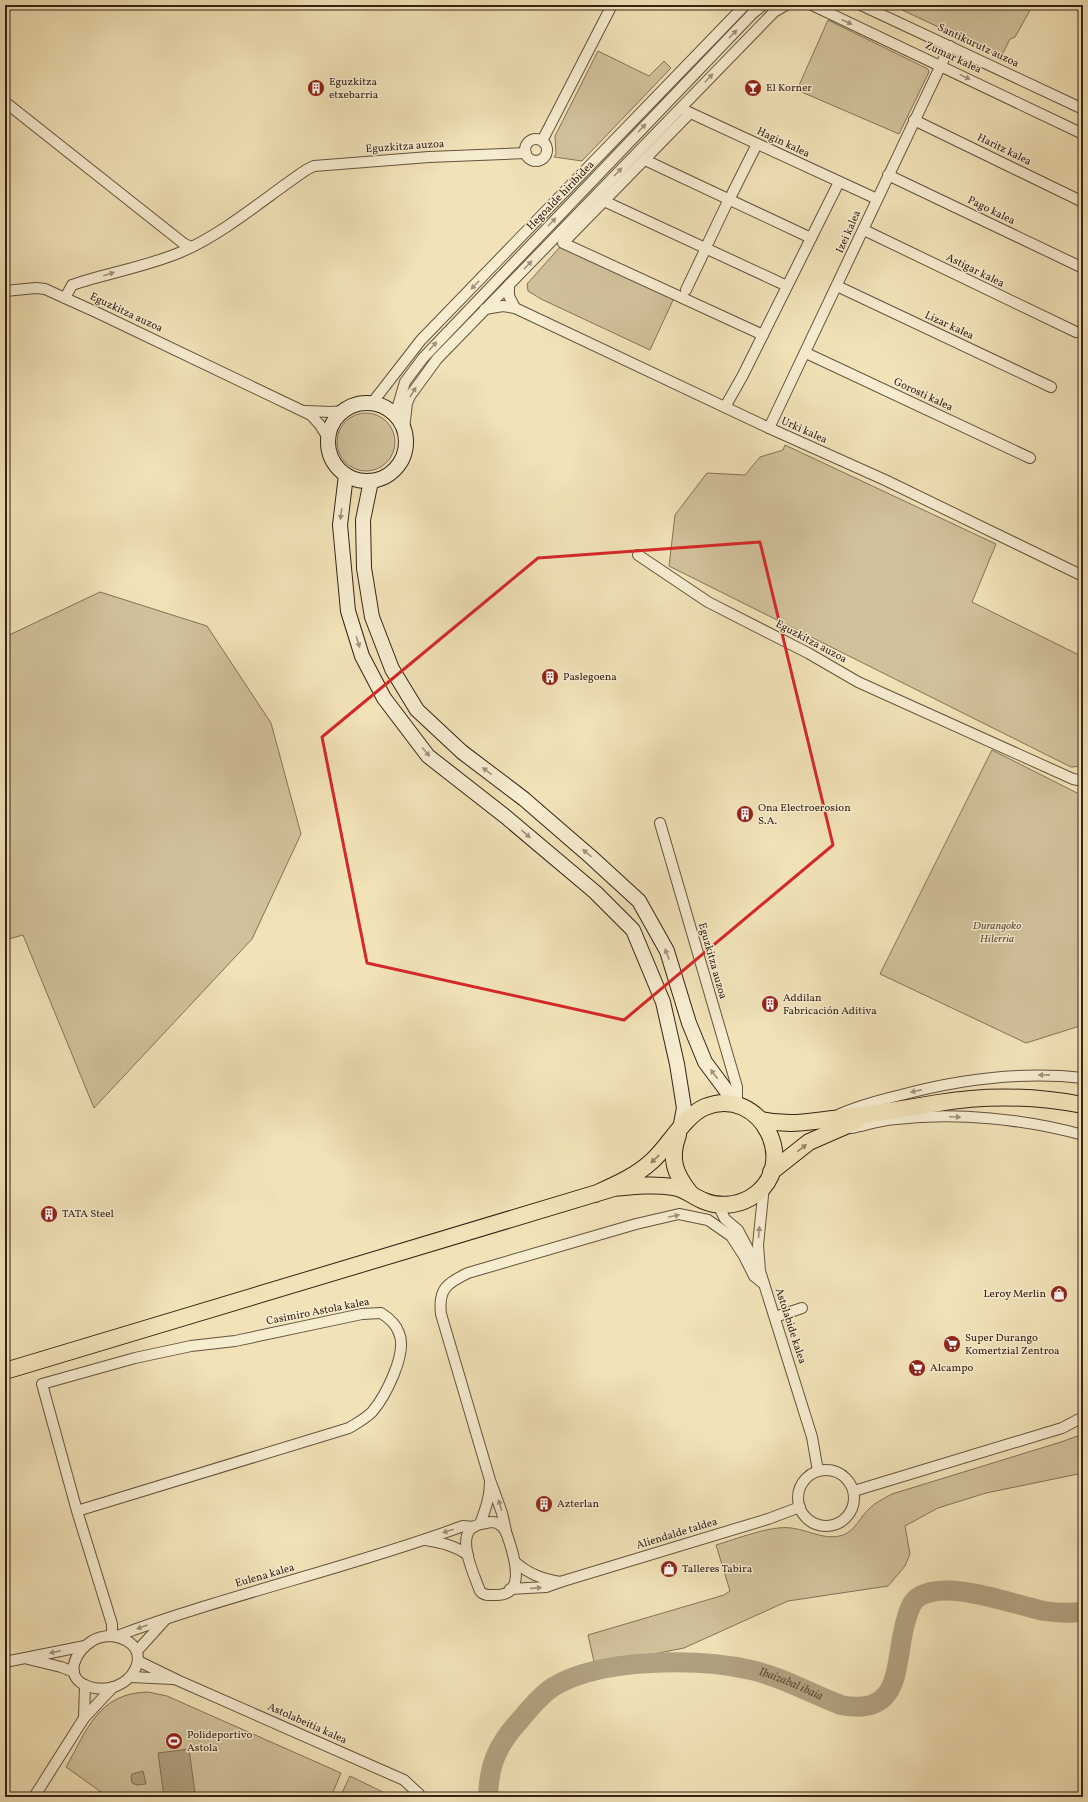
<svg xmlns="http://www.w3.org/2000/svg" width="1088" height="1802" viewBox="0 0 1088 1802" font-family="Vollkorn,serif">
<rect width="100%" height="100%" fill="#f1e2b7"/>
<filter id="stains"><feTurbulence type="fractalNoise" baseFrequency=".005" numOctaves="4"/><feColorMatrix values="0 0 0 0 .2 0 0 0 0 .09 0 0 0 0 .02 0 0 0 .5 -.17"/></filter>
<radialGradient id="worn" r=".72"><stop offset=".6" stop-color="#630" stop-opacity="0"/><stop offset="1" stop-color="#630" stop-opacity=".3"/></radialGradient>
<g fill="#d1c19b" stroke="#847258">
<path d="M 892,5 L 1033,5 L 1015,37 L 1010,39 L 1001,57 Z"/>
<path d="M 828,20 L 928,69 L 929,72 L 899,134 L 797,90 Z"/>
<path d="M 598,51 L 649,76 L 664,61 L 671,68 L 582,161 L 554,157 L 556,154 L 555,136 Z"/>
<path d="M 564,246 L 674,298 L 650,350 L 541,299 L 528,291 L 527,284 L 560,247 Z"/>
<circle cx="366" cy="442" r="29"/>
<path d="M 785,445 L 996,544 L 972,602 L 1083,657 L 1083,766 L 1071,767 L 669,566 L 675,515 L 707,473 L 745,475 L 760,457 L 783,450 Z"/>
<path d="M 100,592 L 207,626 L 271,723 L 301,834 L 252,939 L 94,1108 L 23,935 L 5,940 L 5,637 Z"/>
<path d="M 992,750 L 1083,796 L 1083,1025 L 1026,1043 L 880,974 Z"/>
<path d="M 1083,1434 L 1083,1473 L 986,1493 L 938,1508 L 905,1526 L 910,1554 L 905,1566 L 888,1586 L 788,1601 L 684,1648 L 595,1666 L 588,1635 L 724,1595 L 730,1591 L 716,1545 C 736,1539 772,1525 791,1528 C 809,1530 825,1541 843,1535 C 855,1531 860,1517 869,1509 C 876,1502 883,1499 892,1494 L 1061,1442 Z"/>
<path d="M 148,1692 L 167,1696 L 341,1773 L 331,1797 L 249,1797 L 245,1794 L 219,1797 L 108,1797 L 66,1767 C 87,1730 98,1693 148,1692 Z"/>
<path d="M 350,1776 L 389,1795 L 394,1797 L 340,1797 Z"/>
</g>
<g fill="#b1a180" stroke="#806e55">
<path d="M 189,1749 L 195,1793 L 164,1797 L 158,1753 Z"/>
<path d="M 143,1771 L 146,1784 L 137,1785 L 132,1783 L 131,1777 L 132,1774 Z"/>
</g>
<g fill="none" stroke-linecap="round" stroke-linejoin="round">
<path stroke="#b1a180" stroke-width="20" id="s1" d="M 488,1797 C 489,1763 498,1744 521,1719 C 530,1708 541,1695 553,1687 C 600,1658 698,1658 751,1670 C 783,1677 811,1694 841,1705 C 907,1718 893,1657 907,1617 C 909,1610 911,1603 917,1598 C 945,1578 1011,1604 1044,1611 C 1056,1613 1070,1613 1083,1612"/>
<g stroke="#65523d" stroke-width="12">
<g id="minor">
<path d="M 812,5 L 1083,134"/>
<path d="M 861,5 L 1083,109"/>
<path d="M 5,102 L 183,243 L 191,247"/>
<path d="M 684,110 L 877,199"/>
<path d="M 690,113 L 563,243 L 763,335"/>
<path d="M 914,120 L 1083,202"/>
<circle cx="536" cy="150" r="11"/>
<path d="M 542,141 L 612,5"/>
<path d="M 645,160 L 811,238"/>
<path d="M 888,175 L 1083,268"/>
<path d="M 732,194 L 757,144"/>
<path d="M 604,201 L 787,286"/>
<path d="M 864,230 L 1076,332"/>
<path d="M 708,243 L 729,199"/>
<path d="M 509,285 L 509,296 L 515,308"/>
<path d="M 837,286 L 1051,387"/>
<path d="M 686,290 L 706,248"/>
<path d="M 5,291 L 36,288 L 45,289 L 98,313 L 311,415 L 320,425 L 328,438"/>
<path d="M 65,298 L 72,285 C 107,273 146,267 181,252 C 225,233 266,197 306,170 L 314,166 L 429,157 L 526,153"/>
<path d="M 485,309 L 503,306 L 515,308 L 769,428 L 885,480 L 1083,576"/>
<path d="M 806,353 L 1030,458"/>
<path d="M 372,403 L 421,340 L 745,5"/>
<path d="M 725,407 L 743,375 L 839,182"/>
<path d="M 305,411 L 331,412 L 344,411"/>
<path d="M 395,416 L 405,382 L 423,358 L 752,14 L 763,5"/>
<path d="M 769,428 L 950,46"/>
<path d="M 404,429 L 407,403 L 410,396 L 437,359 L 774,12 L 786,5"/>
<path d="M 638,555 L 708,602 L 808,653 L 858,682 L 1073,779 L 1083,781"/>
<path d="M 660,823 L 737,1087 L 737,1105"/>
<path d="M 840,1114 C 860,1105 880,1100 901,1095 C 961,1079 1021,1071 1083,1078"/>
<path d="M 851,1128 C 866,1125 881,1120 896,1119 C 956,1112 1025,1119 1083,1135"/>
<path d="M 764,1186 L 758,1245 L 760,1271 L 812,1437 L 818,1471"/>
<path d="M 718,1205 L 725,1219 L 738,1230 L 755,1262"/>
<path d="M 775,1317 L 802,1308"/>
<circle cx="826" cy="1498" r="28"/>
<path d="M 854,1491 L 1062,1428 L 1083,1417"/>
<path d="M 77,1511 L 349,1428 C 357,1423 365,1419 372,1412 C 385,1397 408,1353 399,1333 C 396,1324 389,1318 381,1313 L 362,1314 L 235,1341 L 191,1346 L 135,1358 L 42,1384 L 77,1511 L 112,1624 L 112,1636"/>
<path d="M 491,1522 C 494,1522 498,1523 500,1525 C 507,1529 508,1539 511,1547 C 516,1564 524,1596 495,1595 C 489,1595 484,1596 480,1591 C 475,1577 456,1538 473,1527 C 478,1524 486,1523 491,1522 Z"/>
<path d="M 480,1524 C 485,1510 490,1498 490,1482"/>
<path d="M 506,1531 L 502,1513 L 490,1480 L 441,1314 C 438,1289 447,1283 468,1273 L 636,1224 L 679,1214 L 708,1220 L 731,1236 L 744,1256 L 754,1276 L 764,1284"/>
<path d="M 425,1540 C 442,1543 454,1545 468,1555"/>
<path d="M 515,1562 C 529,1574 542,1579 560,1582"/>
<path d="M 510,1589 L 546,1587 L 560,1582 L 768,1519 L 800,1507"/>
<path d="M 112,1636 C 163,1644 130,1702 87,1686 C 63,1677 75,1651 92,1641 C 98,1637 105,1636 112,1636 Z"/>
<path d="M 117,1636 C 230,1594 349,1568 463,1526 L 474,1527"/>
<path d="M 137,1651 L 165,1620"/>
<path d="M 28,1659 L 61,1667 L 74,1672"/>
<path d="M 138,1661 L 177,1680 L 404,1780 L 419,1794 L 421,1797"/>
<path d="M 5,1662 L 85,1646"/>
<path d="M 131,1677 L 173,1679"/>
<path d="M 84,1718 L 85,1685"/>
<path d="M 34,1797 L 84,1718 L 113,1687"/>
</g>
</g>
<g stroke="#362214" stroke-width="16">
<g id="secondary">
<circle cx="367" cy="442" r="39"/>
<path d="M 346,475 L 340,525 L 348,611 L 362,656 L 384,698 L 428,756 L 506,817 L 595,892 L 633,930 L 663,1002 L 677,1064 L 684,1108 L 680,1129"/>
<path d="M 371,481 L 363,520 L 364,568 L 372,617 L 392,669 L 417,710 L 462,752 L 524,799 L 591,857 L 639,901 L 667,951 L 689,1023 L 705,1062 L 737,1105"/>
</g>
</g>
<g stroke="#362214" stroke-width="18">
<g id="primary">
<path d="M 761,1120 C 790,1126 805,1122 833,1119 C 868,1115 903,1109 938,1103 C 985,1095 1036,1096 1083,1105"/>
<path d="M 678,1135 C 669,1159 675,1174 690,1193"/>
<path d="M 771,1172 L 809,1142 L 857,1121"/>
<path d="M 5,1371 L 614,1188 C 634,1186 653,1184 674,1187 C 686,1189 693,1197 704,1201 C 718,1207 736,1206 750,1198 C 803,1167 761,1084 705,1107 C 684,1116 669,1146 652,1161 C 636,1176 615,1185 595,1194"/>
</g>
</g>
<use href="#minor" stroke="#f6ecd0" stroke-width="10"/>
<use href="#secondary" stroke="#f6ecd0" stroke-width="14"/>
<use href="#primary" stroke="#f1e2b7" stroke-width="16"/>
</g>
<defs><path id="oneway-solid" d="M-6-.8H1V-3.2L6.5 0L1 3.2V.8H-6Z"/></defs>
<g fill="#a0917b">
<use href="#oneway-solid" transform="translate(847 22) rotate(25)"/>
<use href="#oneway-solid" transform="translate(733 34) rotate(-46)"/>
<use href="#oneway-solid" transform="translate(965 77) rotate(26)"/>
<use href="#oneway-solid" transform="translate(709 78) rotate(-46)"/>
<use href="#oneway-solid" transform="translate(642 128) rotate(-46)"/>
<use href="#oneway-solid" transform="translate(618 172) rotate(-46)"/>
<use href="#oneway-solid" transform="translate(552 222) rotate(-46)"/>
<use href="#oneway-solid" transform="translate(528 265) rotate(-46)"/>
<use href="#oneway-solid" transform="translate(109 274) rotate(-17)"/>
<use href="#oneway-solid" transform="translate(475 285) rotate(134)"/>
<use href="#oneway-solid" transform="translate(433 346) rotate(-48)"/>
<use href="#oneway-solid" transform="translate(413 392) rotate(-58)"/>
<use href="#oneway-solid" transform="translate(341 514) rotate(97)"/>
<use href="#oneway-solid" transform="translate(358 642) rotate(73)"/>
<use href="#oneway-solid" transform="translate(426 752) rotate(50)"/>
<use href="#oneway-solid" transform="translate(487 771) rotate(-142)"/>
<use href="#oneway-solid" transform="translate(526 834) rotate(40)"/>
<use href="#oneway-solid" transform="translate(587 853) rotate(-140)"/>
<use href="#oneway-solid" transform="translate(667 954) rotate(-111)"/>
<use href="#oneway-solid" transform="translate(714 1074) rotate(-127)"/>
<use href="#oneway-solid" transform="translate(1044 1075) rotate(179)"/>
<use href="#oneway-solid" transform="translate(916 1091) rotate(167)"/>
<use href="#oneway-solid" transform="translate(955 1117) rotate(3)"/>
<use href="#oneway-solid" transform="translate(674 1216) rotate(-10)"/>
<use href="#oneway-solid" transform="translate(759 1232) rotate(-85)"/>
<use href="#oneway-solid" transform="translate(500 1505) rotate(-107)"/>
<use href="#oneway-solid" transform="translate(448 1531) rotate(162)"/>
<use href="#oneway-solid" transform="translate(536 1588) rotate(-5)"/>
<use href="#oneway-solid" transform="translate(142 1627) rotate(160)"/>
<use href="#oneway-solid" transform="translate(55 1652) rotate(168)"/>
</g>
<g fill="#948266">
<use href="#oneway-solid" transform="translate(802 1148) rotate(-38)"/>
<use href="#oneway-solid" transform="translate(655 1159) rotate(137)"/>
</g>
<path fill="none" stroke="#d62828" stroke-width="3" stroke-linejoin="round" d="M 760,542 L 833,845 L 624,1020 L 367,963 L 322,737 L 538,558 Z"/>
<defs>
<g id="building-disc" transform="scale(0.9)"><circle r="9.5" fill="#8f2418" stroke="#f6ecd0"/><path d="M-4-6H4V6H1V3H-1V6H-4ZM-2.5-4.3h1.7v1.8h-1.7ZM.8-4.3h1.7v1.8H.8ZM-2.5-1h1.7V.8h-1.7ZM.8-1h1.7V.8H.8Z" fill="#fff"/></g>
<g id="bar-disc" transform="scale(0.9)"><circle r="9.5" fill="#8f2418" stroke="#f6ecd0"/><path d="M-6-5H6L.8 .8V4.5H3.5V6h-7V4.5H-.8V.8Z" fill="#fff"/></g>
<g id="shop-disc" transform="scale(0.9)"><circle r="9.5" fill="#8f2418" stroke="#f6ecd0"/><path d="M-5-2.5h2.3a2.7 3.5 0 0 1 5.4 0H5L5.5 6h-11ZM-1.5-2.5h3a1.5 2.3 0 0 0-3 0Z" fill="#fff"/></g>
<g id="supermarket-disc" transform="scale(0.9)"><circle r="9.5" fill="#8f2418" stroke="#f6ecd0"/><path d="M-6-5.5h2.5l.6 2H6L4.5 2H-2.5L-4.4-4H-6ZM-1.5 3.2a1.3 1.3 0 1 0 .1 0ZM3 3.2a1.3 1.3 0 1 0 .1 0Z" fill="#fff"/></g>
<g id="stadium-disc" transform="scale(0.9)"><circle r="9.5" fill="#8f2418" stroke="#f6ecd0"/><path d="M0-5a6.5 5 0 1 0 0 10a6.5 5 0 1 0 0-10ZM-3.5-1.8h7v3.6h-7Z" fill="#fff"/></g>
</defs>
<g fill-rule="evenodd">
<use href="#building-disc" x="316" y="88"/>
<use href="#bar-disc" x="753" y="88"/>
<use href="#building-disc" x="550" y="677"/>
<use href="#building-disc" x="745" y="814"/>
<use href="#building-disc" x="770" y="1004"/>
<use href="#building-disc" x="49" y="1214"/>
<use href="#shop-disc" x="1059" y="1294"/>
<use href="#supermarket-disc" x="952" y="1344"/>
<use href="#supermarket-disc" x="917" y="1368"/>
<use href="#building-disc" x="544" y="1504"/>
<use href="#shop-disc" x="669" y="1569"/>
<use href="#stadium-disc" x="174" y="1741"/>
</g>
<g text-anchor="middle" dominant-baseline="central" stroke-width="3" stroke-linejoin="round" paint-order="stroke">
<g font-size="11" fill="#362214" stroke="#f6ecd0">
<text transform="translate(978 46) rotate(25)">Santikurutz auzoa</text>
<text transform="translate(953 58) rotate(25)">Zumar kalea</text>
<text transform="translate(783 143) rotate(25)">Hagin kalea</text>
<text transform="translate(405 147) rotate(-4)">Eguzkitza auzoa</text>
<text transform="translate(1004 150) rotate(26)">Haritz kalea</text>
<text transform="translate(561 196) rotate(-46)">Hegoalde hiribidea</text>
<text transform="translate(991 211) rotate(26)">Pago kalea</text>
<text transform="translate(849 232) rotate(-66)">Izei kalea</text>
<text transform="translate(975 271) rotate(26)">Astigar kalea</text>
<text transform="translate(126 313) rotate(25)">Eguzkitza auzoa</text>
<text transform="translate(949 326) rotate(25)">Lizar kalea</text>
<text transform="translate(923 395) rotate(25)">Gorosti kalea</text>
<text transform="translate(804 431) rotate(24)">Urki kalea</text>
<text transform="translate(811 642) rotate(28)">Eguzkitza auzoa</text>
<text transform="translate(712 961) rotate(74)">Eguzkitza auzoa</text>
<text transform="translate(318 1312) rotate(-11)">Casimiro Astola kalea</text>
<text transform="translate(790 1326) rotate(72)">Astolabide kalea</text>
<text transform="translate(677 1534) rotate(-17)">Aliendalde taldea</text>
<text transform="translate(265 1576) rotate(-16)">Eulena kalea</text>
<text transform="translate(307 1724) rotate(24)">Astolabeitia kalea</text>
</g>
<g font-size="11" fill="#362214" stroke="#f6ecd0" text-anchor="start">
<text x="329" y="82">Eguzkitza<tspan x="329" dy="13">etxebarria</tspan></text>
<text x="766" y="88">El Korner</text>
<text x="563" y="677">Paslegoena</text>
<text x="758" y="808">Ona Electroerosion<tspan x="758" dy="13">S.A.</tspan></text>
<text x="783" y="998">Addilan<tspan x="783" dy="13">Fabricación Aditiva</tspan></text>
<text x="62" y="1214">TATA Steel</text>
<text x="1046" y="1294" text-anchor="end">Leroy Merlin</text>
<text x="965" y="1338">Super Durango<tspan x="965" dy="13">Komertzial Zentroa</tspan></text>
<text x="930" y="1368">Alcampo</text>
<text x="557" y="1504">Azterlan</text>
<text x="682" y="1569">Talleres Tabira</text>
<text x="187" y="1735">Polideportivo<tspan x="187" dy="13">Astola</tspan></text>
</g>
<g font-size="11" font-style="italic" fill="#5d4a36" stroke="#f6ecd0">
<text x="997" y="926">Durangoko<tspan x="997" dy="13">Hilerria</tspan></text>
</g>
<g font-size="12" font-style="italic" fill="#614e3a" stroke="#f6ecd0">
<text stroke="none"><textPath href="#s1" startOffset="377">Ibaizabal ibaia</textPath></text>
</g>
</g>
<rect width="1088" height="1802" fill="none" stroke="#f1e2b7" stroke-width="20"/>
<rect x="6" y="6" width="1076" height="1790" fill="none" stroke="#362214" stroke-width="2"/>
<rect x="10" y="10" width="1068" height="1782" fill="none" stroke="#362214"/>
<rect width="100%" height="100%" filter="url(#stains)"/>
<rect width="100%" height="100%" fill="url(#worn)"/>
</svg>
